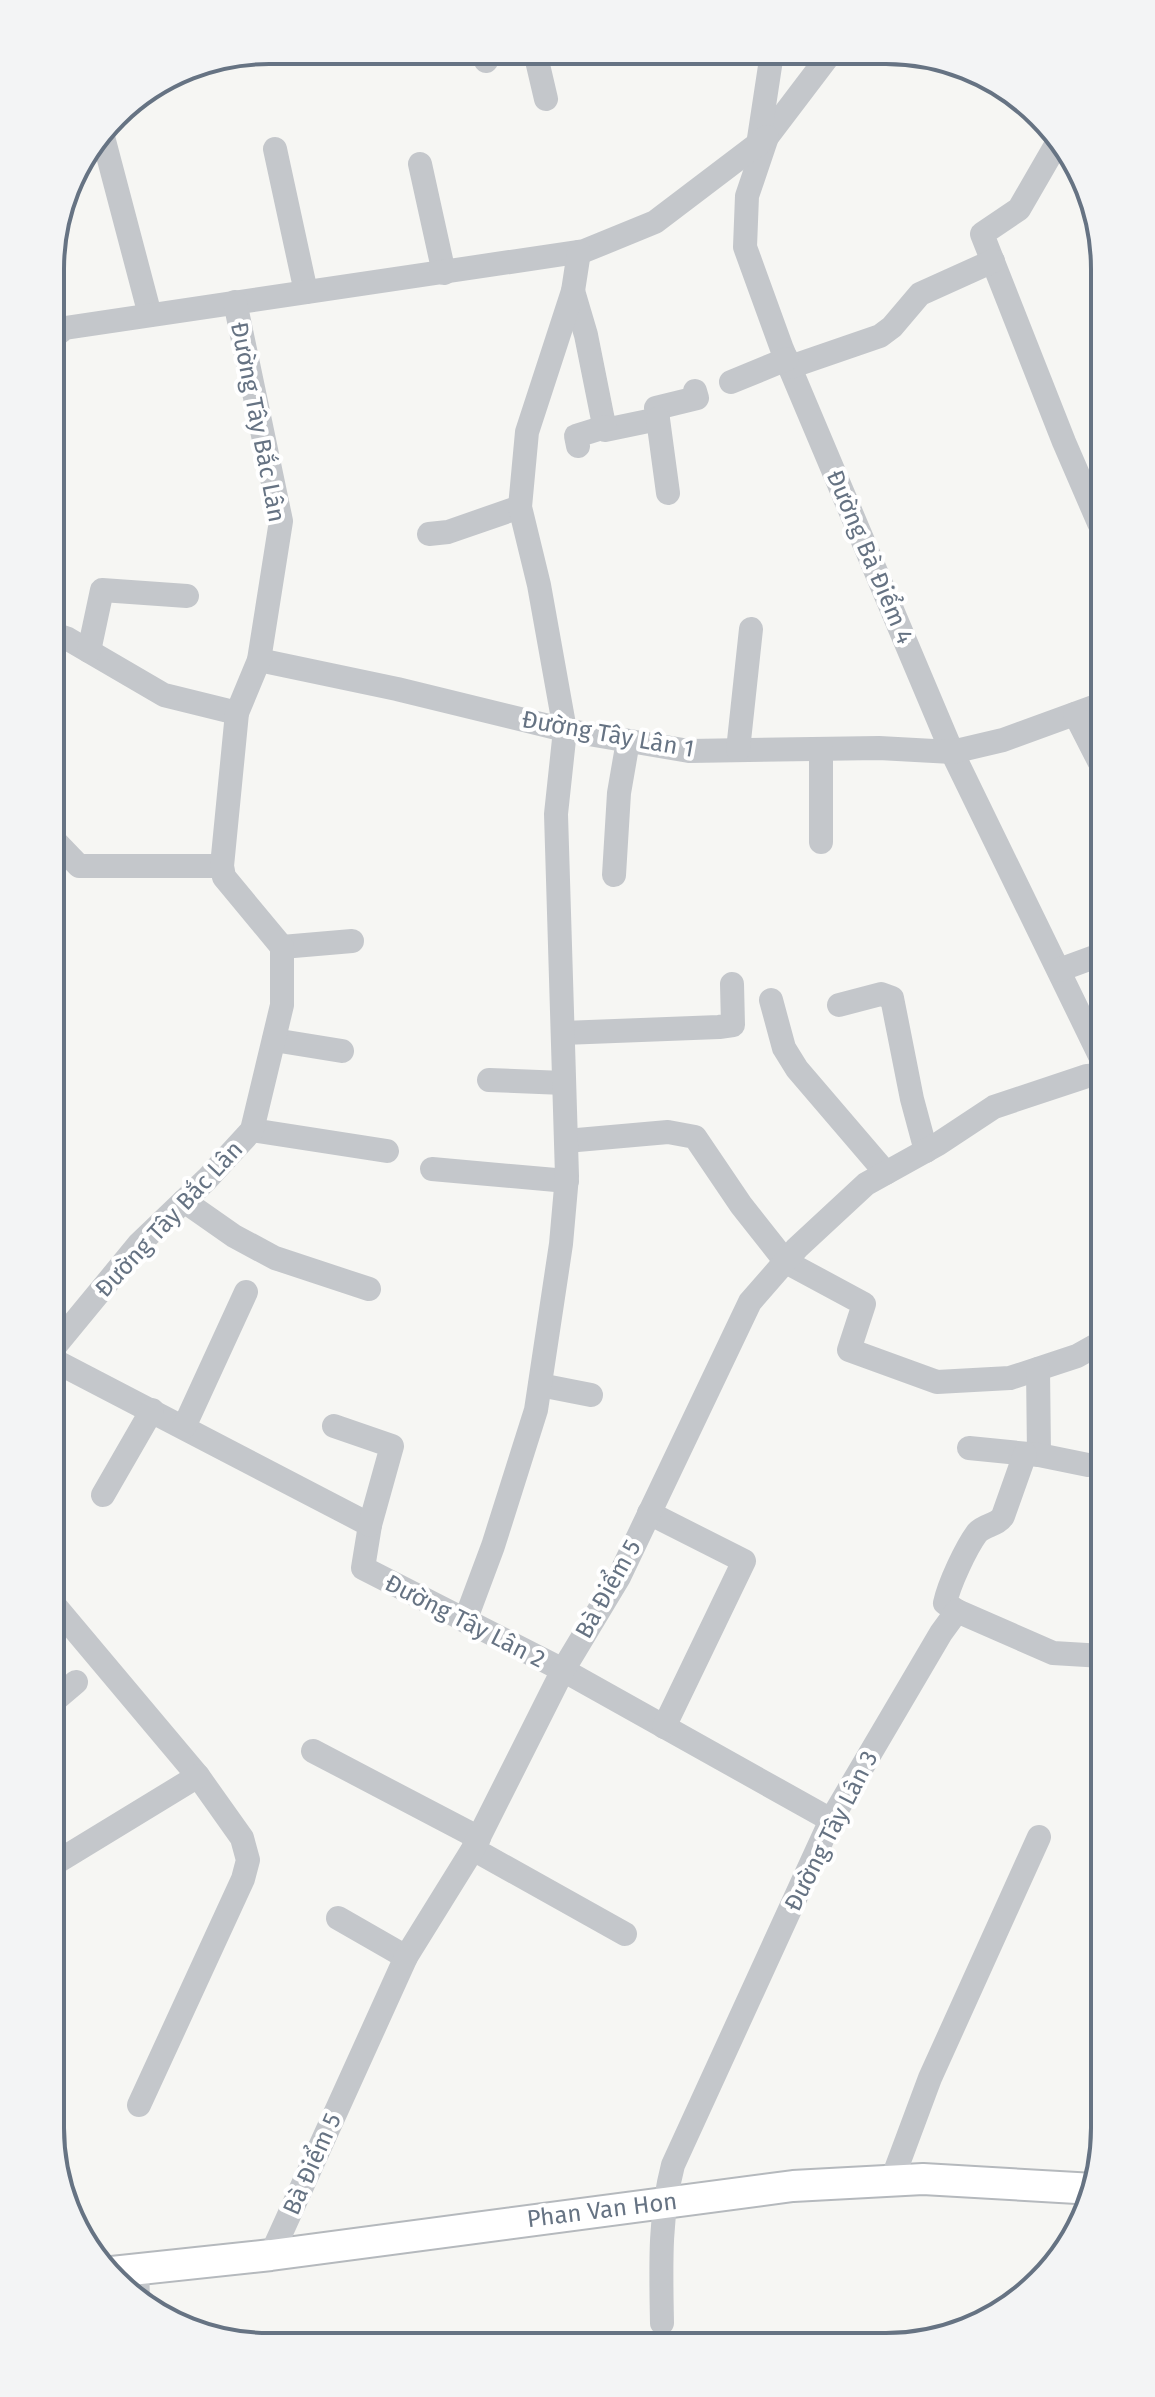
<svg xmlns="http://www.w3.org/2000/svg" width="1155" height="2397" viewBox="0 0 1155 2397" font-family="'Fira Sans',sans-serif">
<rect width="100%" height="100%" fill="#f6f6f3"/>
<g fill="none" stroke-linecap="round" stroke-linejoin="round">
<g stroke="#b5b9bd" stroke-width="34">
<path id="major" d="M 112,2272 L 271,2255 L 793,2186 L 923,2179 L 1094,2189"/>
</g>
<g stroke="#c4c7cb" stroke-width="24">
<path d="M 484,51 L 486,61"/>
<path d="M 535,52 L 546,99"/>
<path d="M 579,52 L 580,54"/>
<path d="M 830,54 L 767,137 L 747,196 L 745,247 L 782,349 L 952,752 L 1101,1058"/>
<path d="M 102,133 L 150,315"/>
<path d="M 758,145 L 772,53"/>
<path d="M 1056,145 L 1019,209 L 982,234 L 1064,442 L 1099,523"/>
<path d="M 275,149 L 306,292"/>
<path d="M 420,164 L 444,273"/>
<path d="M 573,291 L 586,335 L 605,430 L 658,419 L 656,408 L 697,398 L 695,391"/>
<path d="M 52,338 L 65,328 L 584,251 L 655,222 L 767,137"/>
<path d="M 790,367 L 880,336 L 892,327 L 920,294 L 993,261"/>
<path d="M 731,382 L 787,359"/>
<path d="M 658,419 L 668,493"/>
<path d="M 578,446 L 576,436 L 605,427"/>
<path d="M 429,534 L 448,532 L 520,507"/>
<path d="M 53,634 L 68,639 L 164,695 L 237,713"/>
<path d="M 89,651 L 102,590 L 187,596"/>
<path d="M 259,660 L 397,689 L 565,730 L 689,751 L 879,748 L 952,752 L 1003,740 L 1099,705"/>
<path d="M 1075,714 L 1099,761"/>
<path d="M 738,750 L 751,629"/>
<path d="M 54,840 L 79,866 L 222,866"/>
<path d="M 821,842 L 821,749"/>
<path d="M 614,875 L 619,793 L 628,741"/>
<path d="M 282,947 L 352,941"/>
<path d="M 1059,970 L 1100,955"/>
<path d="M 771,1000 L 784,1048 L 797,1069 L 886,1173"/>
<path d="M 839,1005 L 881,994 L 892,998 L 912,1099 L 926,1151"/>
<path d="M 563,1033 L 719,1027 L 733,1025 L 732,984"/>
<path d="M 274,1040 L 342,1051"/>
<path d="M 489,1080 L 564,1083"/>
<path d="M 252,1130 L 387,1151"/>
<path d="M 566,1141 L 668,1132 L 695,1137 L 741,1205 L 786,1262 L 864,1304 L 849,1350 L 937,1382 L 1010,1378 L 1077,1356 L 1102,1342"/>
<path d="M 432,1169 L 567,1181"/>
<path d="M 184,1201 L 234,1236 L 275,1258 L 369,1289"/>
<path d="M 55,1346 L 139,1244 L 207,1179 L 252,1130 L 282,1005 L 282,947 L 224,877 L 222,866 L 237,713 L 259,660 L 281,521 L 235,302"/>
<path d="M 55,1361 L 370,1525 L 363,1568 L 563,1670 L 831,1820"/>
<path d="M 1038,1369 L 1039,1455"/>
<path d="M 540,1385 L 591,1395"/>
<path d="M 334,1426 L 392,1446 L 370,1525"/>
<path d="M 184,1427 L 246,1292"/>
<path d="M 969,1448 L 1039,1455 L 1088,1465"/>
<path d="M 103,1495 L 152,1410"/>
<path d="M 649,1513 L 744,1561 L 664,1727"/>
<path d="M 56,1607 L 198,1776 L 242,1838 L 248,1860 L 243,1879 L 139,2105"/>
<path d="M 957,1611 L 945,1603 C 949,1584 966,1548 977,1533 C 985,1524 997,1526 1003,1516 L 1025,1454"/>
<path d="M 465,1621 L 493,1546 L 536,1410 L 561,1244 L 567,1176 L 556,814 L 565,730 L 539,585 L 520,507 L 527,432 L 573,291 L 579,252"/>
<path d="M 56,1699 L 76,1682"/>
<path d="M 313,1751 L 479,1838"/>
<path d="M 473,1849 L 625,1934"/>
<path d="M 57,1862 L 198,1776"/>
<path d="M 338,1918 L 406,1957"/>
<path d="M 892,2180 L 930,2078 L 1039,1837"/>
<path d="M 271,2255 L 406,1957 L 473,1849 L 563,1670 L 619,1577 L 750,1302 L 797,1248 L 866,1184 L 938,1144 L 994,1107 L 1087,1076 L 1101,1075"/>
<path d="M 137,2269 L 138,2299"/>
<path d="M 662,2323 C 661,2267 659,2219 673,2165 L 831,1820 L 941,1633 L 957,1611 L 1053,1653 L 1103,1656"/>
</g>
<use href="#major" stroke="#fff" stroke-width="30"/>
</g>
<g text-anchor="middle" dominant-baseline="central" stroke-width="8" stroke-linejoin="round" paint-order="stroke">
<g font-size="24" fill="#667383" stroke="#fff">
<text transform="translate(258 422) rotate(79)">Đường Tây Bắc Lân</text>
<text transform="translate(870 557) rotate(67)">Đường Bà Điểm 4</text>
<text transform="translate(608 734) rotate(10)">Đường Tây Lân 1</text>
<text transform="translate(169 1219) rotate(-47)">Đường Tây Bắc Lân</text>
<text transform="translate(608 1589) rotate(-61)">Bà Điểm 5</text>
<text transform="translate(465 1621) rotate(27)">Đường Tây Lân 2</text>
<text transform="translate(831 1831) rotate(-63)">Đường Tây Lân 3</text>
<text transform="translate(312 2164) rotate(-66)">Bà Điểm 5</text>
<text transform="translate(602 2210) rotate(-7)">Phan Van Hon</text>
</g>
</g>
<path d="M0 0H1155V2397H0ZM269 64H886A205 205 0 0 1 1091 269V2128A205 205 0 0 1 886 2333H269A205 205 0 0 1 64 2128V269A205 205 0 0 1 269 64Z" fill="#f3f4f5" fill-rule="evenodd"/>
<path fill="none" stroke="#667383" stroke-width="4" d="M269 64H886A205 205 0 0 1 1091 269V2128A205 205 0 0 1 886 2333H269A205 205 0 0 1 64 2128V269A205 205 0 0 1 269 64Z"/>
</svg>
